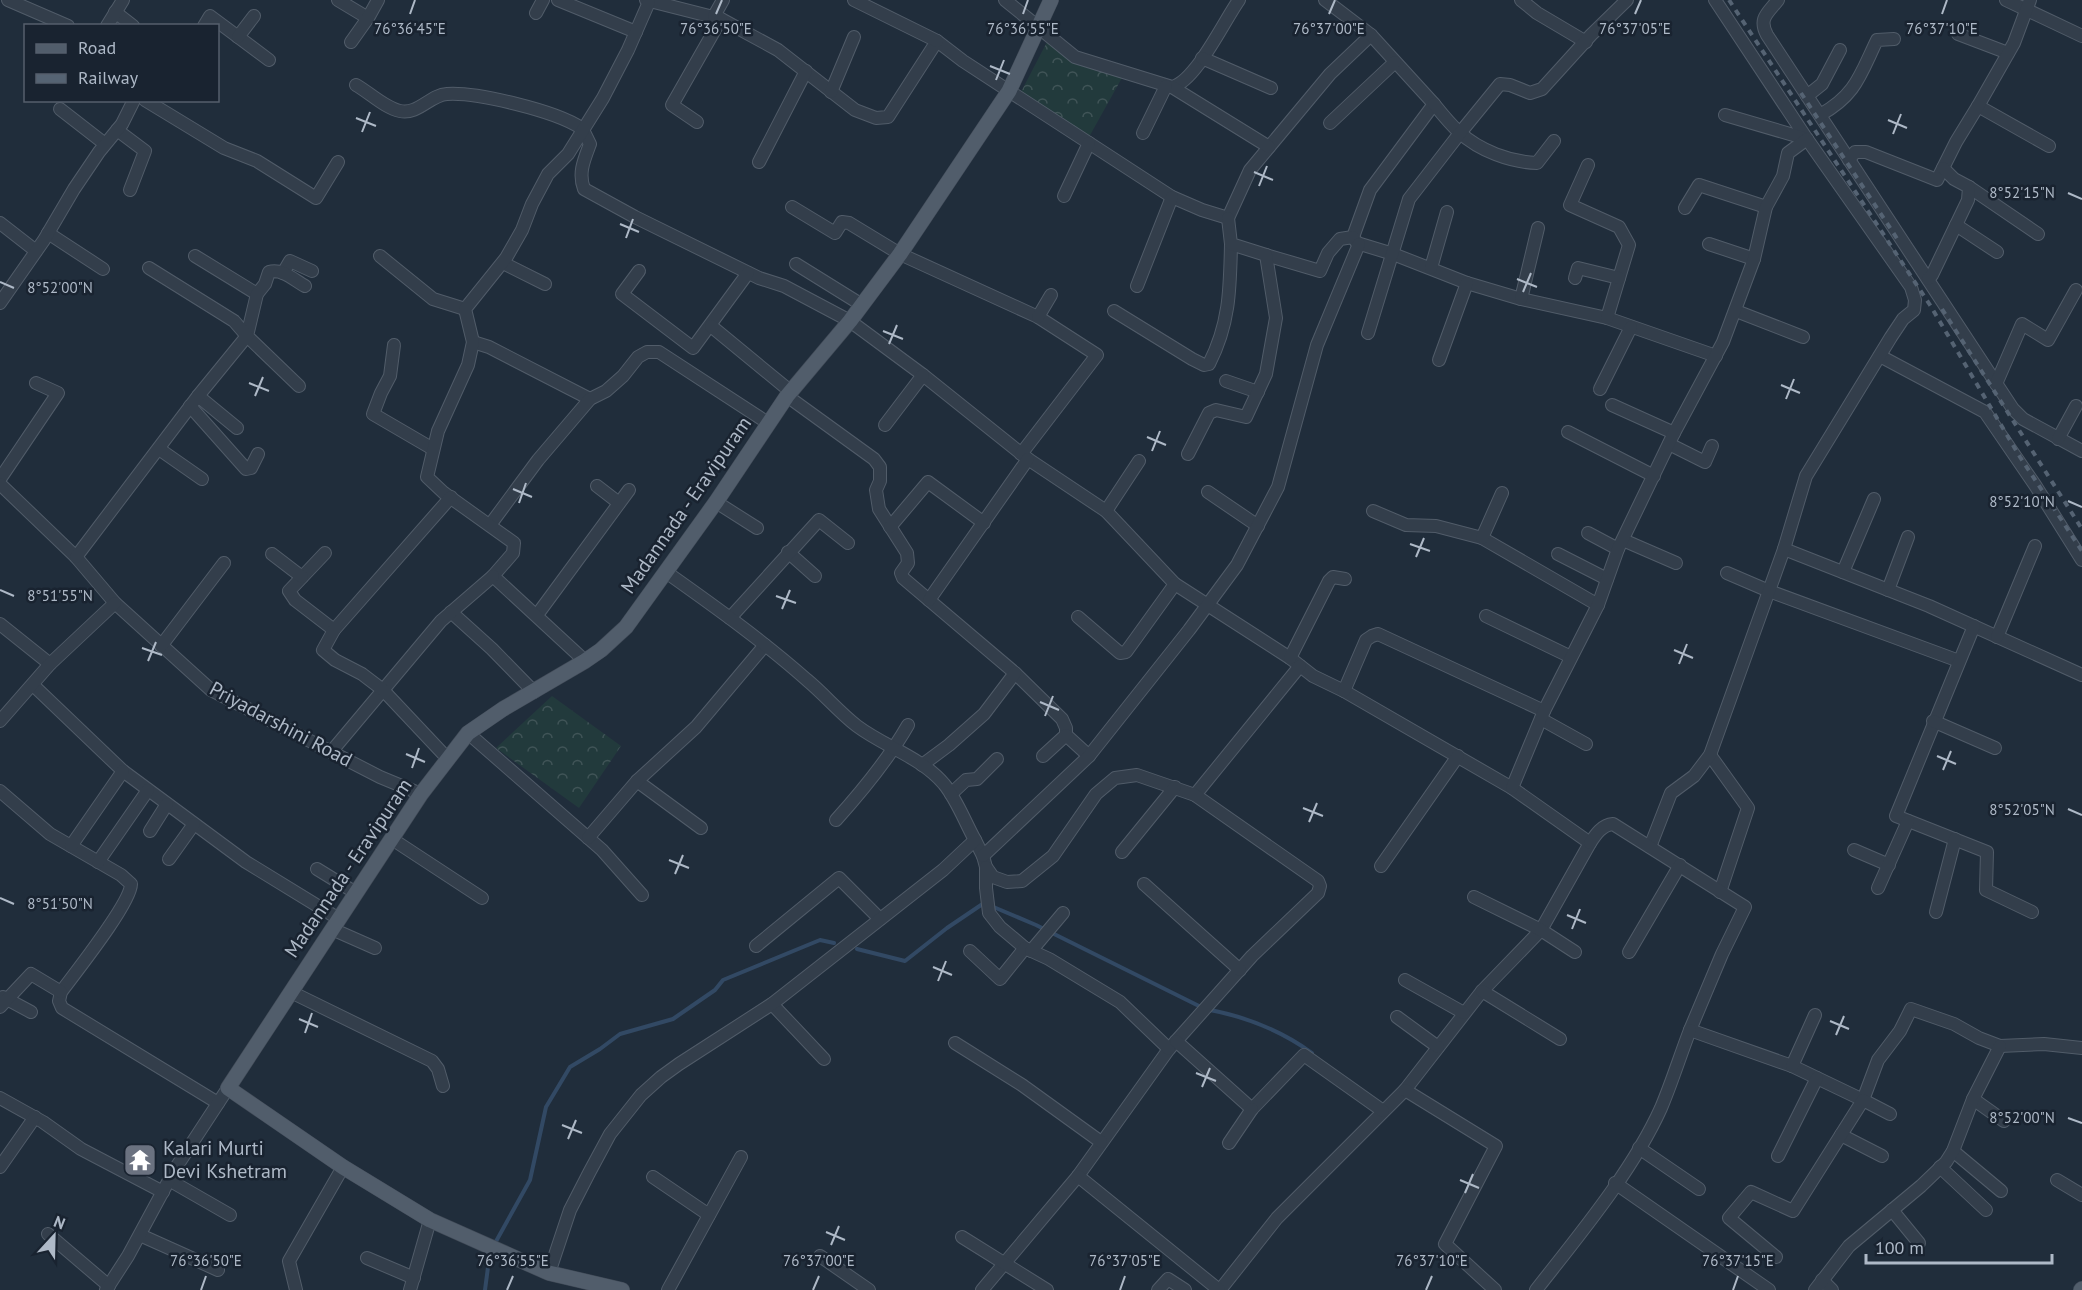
<svg xmlns="http://www.w3.org/2000/svg" width="2082" height="1290" viewBox="0 0 2082 1290" font-family="'PT Sans',sans-serif">
<defs>
<pattern id="forest-crowns" width="20" height="18" patternUnits="userSpaceOnUse" patternTransform="scale(1.5)"><rect width="20" height="18" fill="#223a3c"/><path d="M2 6a3 3 0 1 1 6 0M12 15a3 3 0 1 1 6 0" fill="none" stroke="#405457"/></pattern>
</defs>
<rect width="100%" height="100%" fill="#202d3b"/>
<g fill="url(#forest-crowns)">
<path d="M 1048,40 L 1123,76 L 1089,137 L 1021,92 Z"/>
<path d="M 552,696 L 621,746 L 579,808 L 496,748 Z"/>
</g>
<g fill="none" stroke-linecap="round" stroke-linejoin="round">
<g stroke="#324964" stroke-width="4">
<path d="M 857,949 L 905,961 L 947,928 L 984,903 L 1036,925 L 1205,1009 C 1244,1016 1279,1029 1312,1053"/>
<path d="M 494,1245 L 530,1180 L 546,1107 L 570,1067 L 600,1049 L 620,1034 L 673,1019 L 715,990 L 723,980 L 820,940 L 834,943"/>
<path d="M 485,1290 L 490,1252"/>
</g>
<g stroke="#515c69" stroke-width="14">
<g id="minor">
<path d="M 8,0 L 68,26"/>
<path d="M 338,0 L 368,18"/>
<path d="M 558,0 L 636,32"/>
<path d="M 646,0 L 721,19 L 778,50 L 855,110 L 876,118 L 888,117 L 937,41 L 963,61 L 1172,197 L 1202,210 L 1228,218 L 1250,170 L 1330,74 L 1371,35"/>
<path d="M 854,0 L 937,41"/>
<path d="M 1005,0 L 1075,57 L 1172,87 C 1196,81 1224,21 1239,0"/>
<path d="M 1325,0 L 1371,35 L 1434,104 L 1370,190 L 1353,237 L 1357,243 L 1393,254 L 1467,283 L 1521,299 L 1607,318 L 1716,356"/>
<path d="M 1521,0 L 1537,13 L 1586,42"/>
<path d="M 1715,0 L 1807,139"/>
<path d="M 1778,0 C 1768,13 1758,18 1767,35 L 2013,409 L 2023,419 L 2082,451"/>
<path d="M 2006,0 L 2082,36"/>
<path d="M 115,12 L 133,26"/>
<path d="M 536,13 L 543,0"/>
<path d="M 714,16 L 723,0"/>
<path d="M 107,26 L 123,0"/>
<path d="M 204,26 L 210,16 L 269,60"/>
<path d="M 1958,34 L 2008,53"/>
<path d="M 238,37 L 254,16"/>
<path d="M 351,42 L 368,18 L 378,0"/>
<path d="M 1202,58 L 1271,88"/>
<path d="M 356,85 C 370,93 385,108 400,111 C 418,115 430,95 447,94 C 477,92 556,111 581,128 C 585,132 587,139 590,144 C 584,160 578,173 584,189 L 635,217 L 759,278 L 784,286 L 850,321 L 923,375 L 1028,459 L 1106,511 L 1175,584 L 1290,658 L 1313,676 L 1344,691 L 1512,788 L 1590,843 L 1541,930 L 1482,991 L 1405,1090 L 1277,1218 L 1220,1290"/>
<path d="M 1172,87 L 1269,147"/>
<path d="M 831,92 L 854,37"/>
<path d="M 1807,96 L 1822,84 L 1840,50"/>
<path d="M 145,100 L 224,148 L 257,161 L 316,198 L 338,162"/>
<path d="M 1434,104 C 1442,114 1450,124 1459,132 C 1480,151 1510,162 1537,163 L 1554,141"/>
<path d="M 1978,106 L 2049,146"/>
<path d="M 60,109 L 105,144"/>
<path d="M 1725,115 L 1807,139"/>
<path d="M 1820,115 C 1856,95 1860,75 1877,40 L 1894,39"/>
<path d="M 697,122 L 672,105 L 721,19"/>
<path d="M 1330,123 L 1395,62"/>
<path d="M 117,130 L 145,151 L 130,190"/>
<path d="M 1143,133 L 1166,86"/>
<path d="M 1849,160 L 1855,152 L 1866,152 L 1937,180 L 1956,142 L 1978,106 L 2014,43 L 2030,0"/>
<path d="M 759,162 L 806,71"/>
<path d="M 1588,165 L 1570,205 L 1619,227 L 1629,245 L 1607,318"/>
<path d="M 1969,187 L 2038,234"/>
<path d="M 1064,196 L 1089,143"/>
<path d="M 792,207 L 835,233 L 842,222 L 849,223 L 900,254 L 1038,317 L 1097,355 L 1021,454"/>
<path d="M 1685,208 L 1699,185 L 1766,207"/>
<path d="M 0,223 L 36,251"/>
<path d="M 1956,225 L 1997,252"/>
<path d="M 48,233 L 103,269"/>
<path d="M 1709,244 L 1754,259"/>
<path d="M 1266,255 L 1320,271 L 1328,253 L 1340,239 L 1353,237"/>
<path d="M 195,256 L 257,294"/>
<path d="M 380,256 L 433,299 L 465,309"/>
<path d="M 503,263 L 545,284"/>
<path d="M 796,264 L 862,305"/>
<path d="M 1431,268 L 1447,212"/>
<path d="M 639,271 L 622,294 L 693,348 L 748,273"/>
<path d="M 283,273 L 290,261 L 312,271"/>
<path d="M 1575,278 L 1578,268 L 1619,278"/>
<path d="M 1928,279 L 1932,275 L 1968,200 L 1969,187 L 1954,179 L 1943,168"/>
<path d="M 1137,286 L 1172,197"/>
<path d="M 1521,299 L 1538,228"/>
<path d="M 0,303 L 44,240 L 74,189 L 99,152 L 122,124 L 134,100"/>
<path d="M 1114,311 L 1192,359 L 1204,365 L 1209,364 C 1230,323 1230,288 1231,244"/>
<path d="M 1736,311 L 1803,337"/>
<path d="M 1038,317 L 1051,295"/>
<path d="M 711,326 L 790,391"/>
<path d="M 1368,333 L 1409,199 L 1460,133 L 1500,84 L 1510,85 L 1530,93 L 1542,89 L 1591,35 L 1627,0"/>
<path d="M 473,342 L 489,347 L 590,399"/>
<path d="M 394,345 L 390,376 L 381,393 L 373,414 L 433,449"/>
<path d="M 1880,356 L 1985,412 L 2035,485 L 2082,560"/>
<path d="M 1439,360 L 1467,283"/>
<path d="M 1226,381 L 1258,392"/>
<path d="M 1996,384 L 2022,324 L 2048,340 L 2076,290"/>
<path d="M 299,386 L 247,336 L 257,294 L 265,284 L 269,272 C 282,268 294,280 305,286"/>
<path d="M 1600,389 L 1631,327"/>
<path d="M 198,396 L 237,428"/>
<path d="M 787,396 L 874,459 L 880,467 L 880,481 L 876,490 L 879,509 L 907,553 L 908,563 L 901,573 L 903,578 L 1015,673 L 1062,719 L 1066,728 L 1066,735 L 1089,756"/>
<path d="M 1612,405 L 1674,433"/>
<path d="M 190,406 L 246,469 L 251,468 L 258,454"/>
<path d="M 885,425 L 923,375"/>
<path d="M 1568,432 L 1654,476"/>
<path d="M 2058,439 L 2076,406"/>
<path d="M 1669,444 L 1705,462 L 1712,446"/>
<path d="M 159,449 L 202,479"/>
<path d="M 1188,454 L 1209,413 L 1216,410 L 1246,417 L 1266,374 L 1276,318 L 1266,255 L 1231,244 L 1228,218"/>
<path d="M 0,479 L 58,393 L 36,383"/>
<path d="M 0,484 L 76,557 L 115,603 L 211,690 L 380,777 L 421,794"/>
<path d="M 597,486 L 619,503"/>
<path d="M 1208,492 L 1258,526"/>
<path d="M 716,502 L 757,528"/>
<path d="M 1106,511 L 1139,461"/>
<path d="M 1373,511 L 1406,525 L 1436,526 L 1482,538 L 1598,605"/>
<path d="M 490,525 L 538,460 L 590,399 L 606,391 L 623,376 L 638,357 L 647,352 L 659,352 L 768,423"/>
<path d="M 890,527 L 928,482 L 984,523"/>
<path d="M 1588,533 L 1618,549"/>
<path d="M 1482,538 L 1502,493"/>
<path d="M 1623,540 L 1676,563"/>
<path d="M 1784,549 L 1929,606 L 2082,675"/>
<path d="M 788,552 L 815,576"/>
<path d="M 325,553 L 289,591 L 295,600 L 334,630"/>
<path d="M 272,554 L 302,577"/>
<path d="M 1558,554 L 1607,579"/>
<path d="M 76,557 L 198,396 L 247,336 L 234,321 L 149,268"/>
<path d="M 1843,572 L 1874,499"/>
<path d="M 1727,573 L 1769,591 L 1959,661"/>
<path d="M 1888,590 L 1908,537"/>
<path d="M 929,600 L 1028,459"/>
<path d="M 451,612 L 492,649 L 534,692"/>
<path d="M 537,615 L 629,490"/>
<path d="M 1486,616 L 1571,657"/>
<path d="M 1078,617 L 1120,653 L 1126,652 L 1175,584"/>
<path d="M 730,618 L 819,520 L 848,543"/>
<path d="M 0,624 L 50,664"/>
<path d="M 1974,626 L 1896,816 L 1987,852 L 1986,890 L 2032,912"/>
<path d="M 1997,637 L 2035,546"/>
<path d="M 161,646 L 224,563"/>
<path d="M 1290,658 L 1329,581 L 1333,577 L 1345,579"/>
<path d="M 585,661 L 493,576 L 513,553 L 514,543 L 444,493 L 427,477 L 438,431 L 468,365 L 473,342 L 465,309 L 506,258 L 522,230 L 532,204 L 548,174 L 568,154 L 603,98 L 628,50 L 649,2"/>
<path d="M 33,685 L 123,771 L 246,862 L 339,919"/>
<path d="M 1344,691 L 1366,640 L 1372,636 L 1378,634 L 1544,711"/>
<path d="M 1541,719 L 1586,744"/>
<path d="M 0,721 L 50,664 L 115,603"/>
<path d="M 1933,721 L 1995,748"/>
<path d="M 468,733 L 602,850 L 642,895"/>
<path d="M 331,752 L 441,621 L 493,576"/>
<path d="M 1710,755 L 1748,808 L 1720,892"/>
<path d="M 1043,756 L 1066,735"/>
<path d="M 448,759 L 383,690 L 362,674 L 335,660 L 323,650 L 334,630 L 451,497"/>
<path d="M 922,765 L 949,745 L 984,714 L 1015,673"/>
<path d="M 637,781 L 701,828"/>
<path d="M 1512,788 L 1544,711 L 1598,605 L 1618,549 L 1674,433 L 1723,342 L 1754,259 L 1766,207 L 1783,176 L 1788,153 L 1807,139 L 1911,287 L 1915,300 L 1914,310 L 1903,319 L 1891,337 L 1806,476 L 1784,549 L 1710,755 L 1694,776 L 1671,793 L 1650,847"/>
<path d="M 0,791 L 50,834 L 121,875 L 131,884 C 131,903 75,973 61,992 L 59,1001 L 62,1008 L 218,1103"/>
<path d="M 951,794 L 966,780 L 977,779 L 997,759"/>
<path d="M 1195,795 L 1300,666"/>
<path d="M 836,820 C 863,790 888,760 908,725"/>
<path d="M 150,831 L 167,804"/>
<path d="M 588,838 L 637,781 L 696,727 L 765,645"/>
<path d="M 392,839 L 482,898"/>
<path d="M 975,840 L 983,856 L 986,867 L 993,877 L 1007,882 L 1022,881 L 1053,856 L 1096,794 L 1115,778 L 1137,775 L 1195,795 L 1318,881 L 1320,886 L 1318,893 L 1252,956 L 1169,1049 L 1078,1176 L 982,1290"/>
<path d="M 1590,843 C 1596,834 1602,825 1613,824 L 1745,907 L 1722,954 L 1690,1030 L 1792,1066 L 1863,1100 L 1878,1060 L 1900,1031 L 1911,1009 L 1954,1024 L 1979,1038 L 2000,1046 L 2044,1044 L 2082,1048"/>
<path d="M 71,846 L 123,771"/>
<path d="M 1854,850 L 1889,865"/>
<path d="M 1122,852 L 1175,787"/>
<path d="M 983,856 L 1089,756 L 1189,630 L 1237,565 L 1278,487 L 1317,345 L 1359,244"/>
<path d="M 169,859 L 194,824"/>
<path d="M 98,862 L 148,790"/>
<path d="M 1381,866 L 1458,756"/>
<path d="M 986,867 L 986,888 L 989,913 L 1000,927 L 1025,948 L 1049,959 L 1120,1002 L 1169,1049"/>
<path d="M 317,869 L 356,893"/>
<path d="M 1144,884 L 1240,970"/>
<path d="M 1878,888 L 1908,821"/>
<path d="M 1474,897 L 1541,930 L 1575,952"/>
<path d="M 1936,912 L 1955,839"/>
<path d="M 332,929 L 375,948"/>
<path d="M 756,946 L 839,878 L 880,919"/>
<path d="M 970,951 L 1000,979 L 1025,948"/>
<path d="M 1031,951 L 1063,913"/>
<path d="M 1629,952 L 1680,865"/>
<path d="M 1405,980 L 1464,1013"/>
<path d="M 1482,991 L 1560,1039"/>
<path d="M 291,992 L 432,1061 L 438,1069 L 443,1086"/>
<path d="M 3,997 L 31,1012"/>
<path d="M 772,1004 L 824,1059"/>
<path d="M 0,1007 L 31,974 L 61,992"/>
<path d="M 1397,1017 L 1438,1047"/>
<path d="M 1176,1041 L 1252,1109 L 1304,1055 L 1383,1111"/>
<path d="M 955,1043 L 1022,1085 L 1101,1142"/>
<path d="M 1792,1066 L 1815,1015"/>
<path d="M 1405,1090 L 1496,1146 L 1445,1244 L 1495,1290"/>
<path d="M 0,1098 L 43,1122 L 81,1149 L 163,1192"/>
<path d="M 1973,1099 L 2004,1121"/>
<path d="M 1841,1135 L 1882,1156"/>
<path d="M 1229,1143 L 1252,1109"/>
<path d="M 1639,1148 L 1699,1189"/>
<path d="M 1953,1151 L 2001,1191"/>
<path d="M 1778,1156 L 1817,1078"/>
<path d="M 0,1167 L 35,1117"/>
<path d="M 1940,1167 L 1986,1210"/>
<path d="M 1078,1176 L 1219,1290"/>
<path d="M 653,1177 L 709,1215"/>
<path d="M 169,1180 L 230,1215"/>
<path d="M 2057,1180 L 2082,1195"/>
<path d="M 1615,1183 L 1769,1290"/>
<path d="M 1892,1210 L 1919,1243"/>
<path d="M 48,1234 L 109,1286"/>
<path d="M 140,1235 L 218,1270"/>
<path d="M 962,1237 L 1047,1290"/>
<path d="M 820,1256 L 869,1290"/>
<path d="M 1776,1257 L 1729,1218 L 1751,1192 L 1793,1211 L 1863,1100 L 1890,1114"/>
<path d="M 367,1258 L 414,1278"/>
<path d="M 549,1273 L 570,1210 L 589,1173 L 610,1134 L 641,1095 L 661,1077 L 679,1064 L 772,1004 L 943,870 L 975,840 C 965,822 957,800 944,784 C 921,757 885,747 857,726 C 839,712 824,694 807,680 C 763,641 714,606 666,572"/>
<path d="M 1822,1280 L 1832,1290"/>
<path d="M 106,1290 L 128,1256 L 175,1169 L 228,1088"/>
<path d="M 296,1290 L 289,1261 L 343,1167"/>
<path d="M 410,1290 L 430,1220"/>
<path d="M 668,1290 L 741,1157"/>
<path d="M 1158,1290 L 1168,1279 L 1185,1290"/>
<path d="M 1536,1290 C 1579,1235 1632,1172 1661,1108 C 1672,1082 1680,1056 1690,1030"/>
<path d="M 1815,1290 L 1849,1246 L 1921,1186 L 1946,1162 L 1953,1151 L 1973,1099 L 2000,1046"/>
</g>
</g>
<g stroke="#404a57" stroke-width="16">
<g id="major">
<path d="M 622,1290 L 549,1273 L 430,1220 L 343,1167 L 228,1088 L 421,794 L 468,733 L 503,709 L 585,661 L 601,650 L 626,627 L 716,502 L 787,396 L 850,321 L 900,254 L 1009,91 L 1051,0"/>
<path d="M 2081,1290 L 2082,1289"/>
</g>
</g>
<use href="#minor" stroke="#333e4b" stroke-width="12"/>
<use href="#major" stroke="#515d6b" stroke-width="15"/>
<g stroke="#556373" stroke-width="4" stroke-dasharray="6 6" stroke-linecap="butt">
<path d="M 1729,0 L 1930,305 L 2020,457 L 2082,551"/>
<path d="M 1801,93 L 1898,240"/>
<path d="M 1942,309 L 2082,529"/>
</g>
</g>
<path fill="none" stroke="#aeb9c7" stroke-width="2" d="M 410,14 L 415,0M 716,14 L 722,0M 1023,14 L 1028,0M 1329,14 L 1335,0M 1635,14 L 1641,0M 1942,14 L 1947,0M 990,66 L 1010,74M 996,80 L 1004,60M 356,118 L 376,126M 1888,120 L 1907,128M 362,132 L 370,112M 1893,134 L 1901,114M 1254,172 L 1273,180M 1259,186 L 1267,166M 2068,193 L 2082,199M 620,224 L 639,232M 626,238 L 633,219M 1517,279 L 1537,287M 0,282 L 14,288M 1523,292 L 1531,273M 883,331 L 903,339M 889,344 L 897,325M 249,383 L 269,391M 1781,385 L 1800,393M 255,396 L 263,377M 1786,399 L 1794,379M 1147,437 L 1166,445M 1152,451 L 1160,431M 513,489 L 532,497M 2068,501 L 2082,507M 519,503 L 526,483M 1410,544 L 1430,551M 1416,557 L 1424,538M 0,590 L 14,596M 776,596 L 796,603M 782,609 L 790,590M 142,648 L 162,655M 1674,650 L 1693,658M 148,661 L 156,642M 1679,664 L 1687,644M 1040,702 L 1059,710M 1045,716 L 1053,696M 406,754 L 425,762M 1937,756 L 1956,764M 412,768 L 419,748M 1943,770 L 1951,751M 1303,808 L 1323,816M 2068,809 L 2082,815M 1309,822 L 1317,803M 669,860 L 689,868M 675,874 L 683,855M 0,898 L 14,904M 1567,915 L 1586,923M 1572,929 L 1580,909M 933,967 L 952,975M 938,981 L 946,961M 299,1019 L 318,1027M 1830,1021 L 1849,1029M 305,1033 L 312,1013M 1836,1035 L 1844,1016M 1196,1073 L 1216,1081M 1202,1087 L 1210,1068M 2068,1118 L 2082,1123M 562,1125 L 582,1133M 568,1139 L 576,1120M 1460,1180 L 1479,1188M 1465,1193 L 1473,1174M 826,1232 L 845,1240M 831,1245 L 839,1226M 201,1290 L 206,1276M 507,1290 L 513,1276M 813,1290 L 819,1276M 1120,1290 L 1125,1276M 1426,1290 L 1432,1276M 1733,1290 L 1738,1276"/>
<defs>
<g id="temple-square" transform="scale(1.725)"><rect x="-9" y="-9" width="18" height="18" rx="4" fill="#6b7280" stroke="#192330"/><path d="M0-6L5-2H3V0L6.5 2.5H4V6H1.5V3h-3V6H-4V2.5H-6.5L-3 0V-2H-5Z" fill="#fff"/></g>
</defs>
<g fill-rule="evenodd">
<use href="#temple-square" x="140" y="1160"/>
</g>
<g text-anchor="middle" dominant-baseline="central" stroke-width="5" stroke-linejoin="round" paint-order="stroke">
<g font-size="20" fill="#aeb9c7" stroke="#192330">
<text transform="translate(686 505) rotate(-55)">Madannada - Eravipuram</text>
<text transform="translate(281 724) rotate(28)">Priyadarshini Road</text>
<text transform="translate(348 868) rotate(-56)">Madannada - Eravipuram</text>
</g>
<g font-size="20" fill="#aeb9c7" stroke="#192330" text-anchor="start">
<text x="163" y="1148">Kalari Murti<tspan x="163" dy="23">Devi Kshetram</tspan></text>
</g>
</g>
<g font-size="15" text-anchor="middle" fill="#aeb9c7" stroke="#192330" stroke-width="5" stroke-linejoin="round" paint-order="stroke">
<text x="1635" y="34">76°37'05"E</text>
<text x="1942" y="34">76°37'10"E</text>
<text x="410" y="34">76°36'45"E</text>
<text x="716" y="34">76°36'50"E</text>
<text x="1023" y="34">76°36'55"E</text>
<text x="1329" y="34">76°37'00"E</text>
<text x="2022" y="198">8°52'15"N</text>
<text x="60" y="293">8°52'00"N</text>
<text x="2022" y="507">8°52'10"N</text>
<text x="60" y="601">8°51'55"N</text>
<text x="2022" y="815">8°52'05"N</text>
<text x="60" y="909">8°51'50"N</text>
<text x="2022" y="1123">8°52'00"N</text>
<text x="206" y="1266">76°36'50"E</text>
<text x="513" y="1266">76°36'55"E</text>
<text x="819" y="1266">76°37'00"E</text>
<text x="1125" y="1266">76°37'05"E</text>
<text x="1432" y="1266">76°37'10"E</text>
<text x="1738" y="1266">76°37'15"E</text>
</g>
<rect x="24" y="24" width="195" height="78" fill="#192330" stroke="#555f6c" stroke-width="1.5"/>
<rect x="36" y="44" width="30" height="9" fill="#515d6b" stroke="#555f6c" stroke-width="1.5"/>
<text x="78" y="54" font-size="18" fill="#aeb9c7">Road</text>
<rect x="36" y="74" width="30" height="9" fill="#556373" stroke="#555f6c" stroke-width="1.5"/>
<text x="78" y="84" font-size="18" fill="#aeb9c7">Railway</text>
<g transform="translate(54 1236) rotate(22)" stroke="#192330" stroke-width="4.5" paint-order="stroke">
<path d="M0-4.5L10 22L0 15L-10 22Z" fill="#aeb9c7"/>
<text y="-9" font-size="16" font-weight="bold" text-anchor="middle" fill="#aeb9c7">N</text>
</g>
<path d="M1866 1254v9h186v-9" fill="none" stroke="#aeb9c7" stroke-width="3"/>
<text x="1875" y="1254" font-size="18" fill="#aeb9c7" stroke="#192330" stroke-width="4.5" paint-order="stroke">100 m</text>
</svg>
